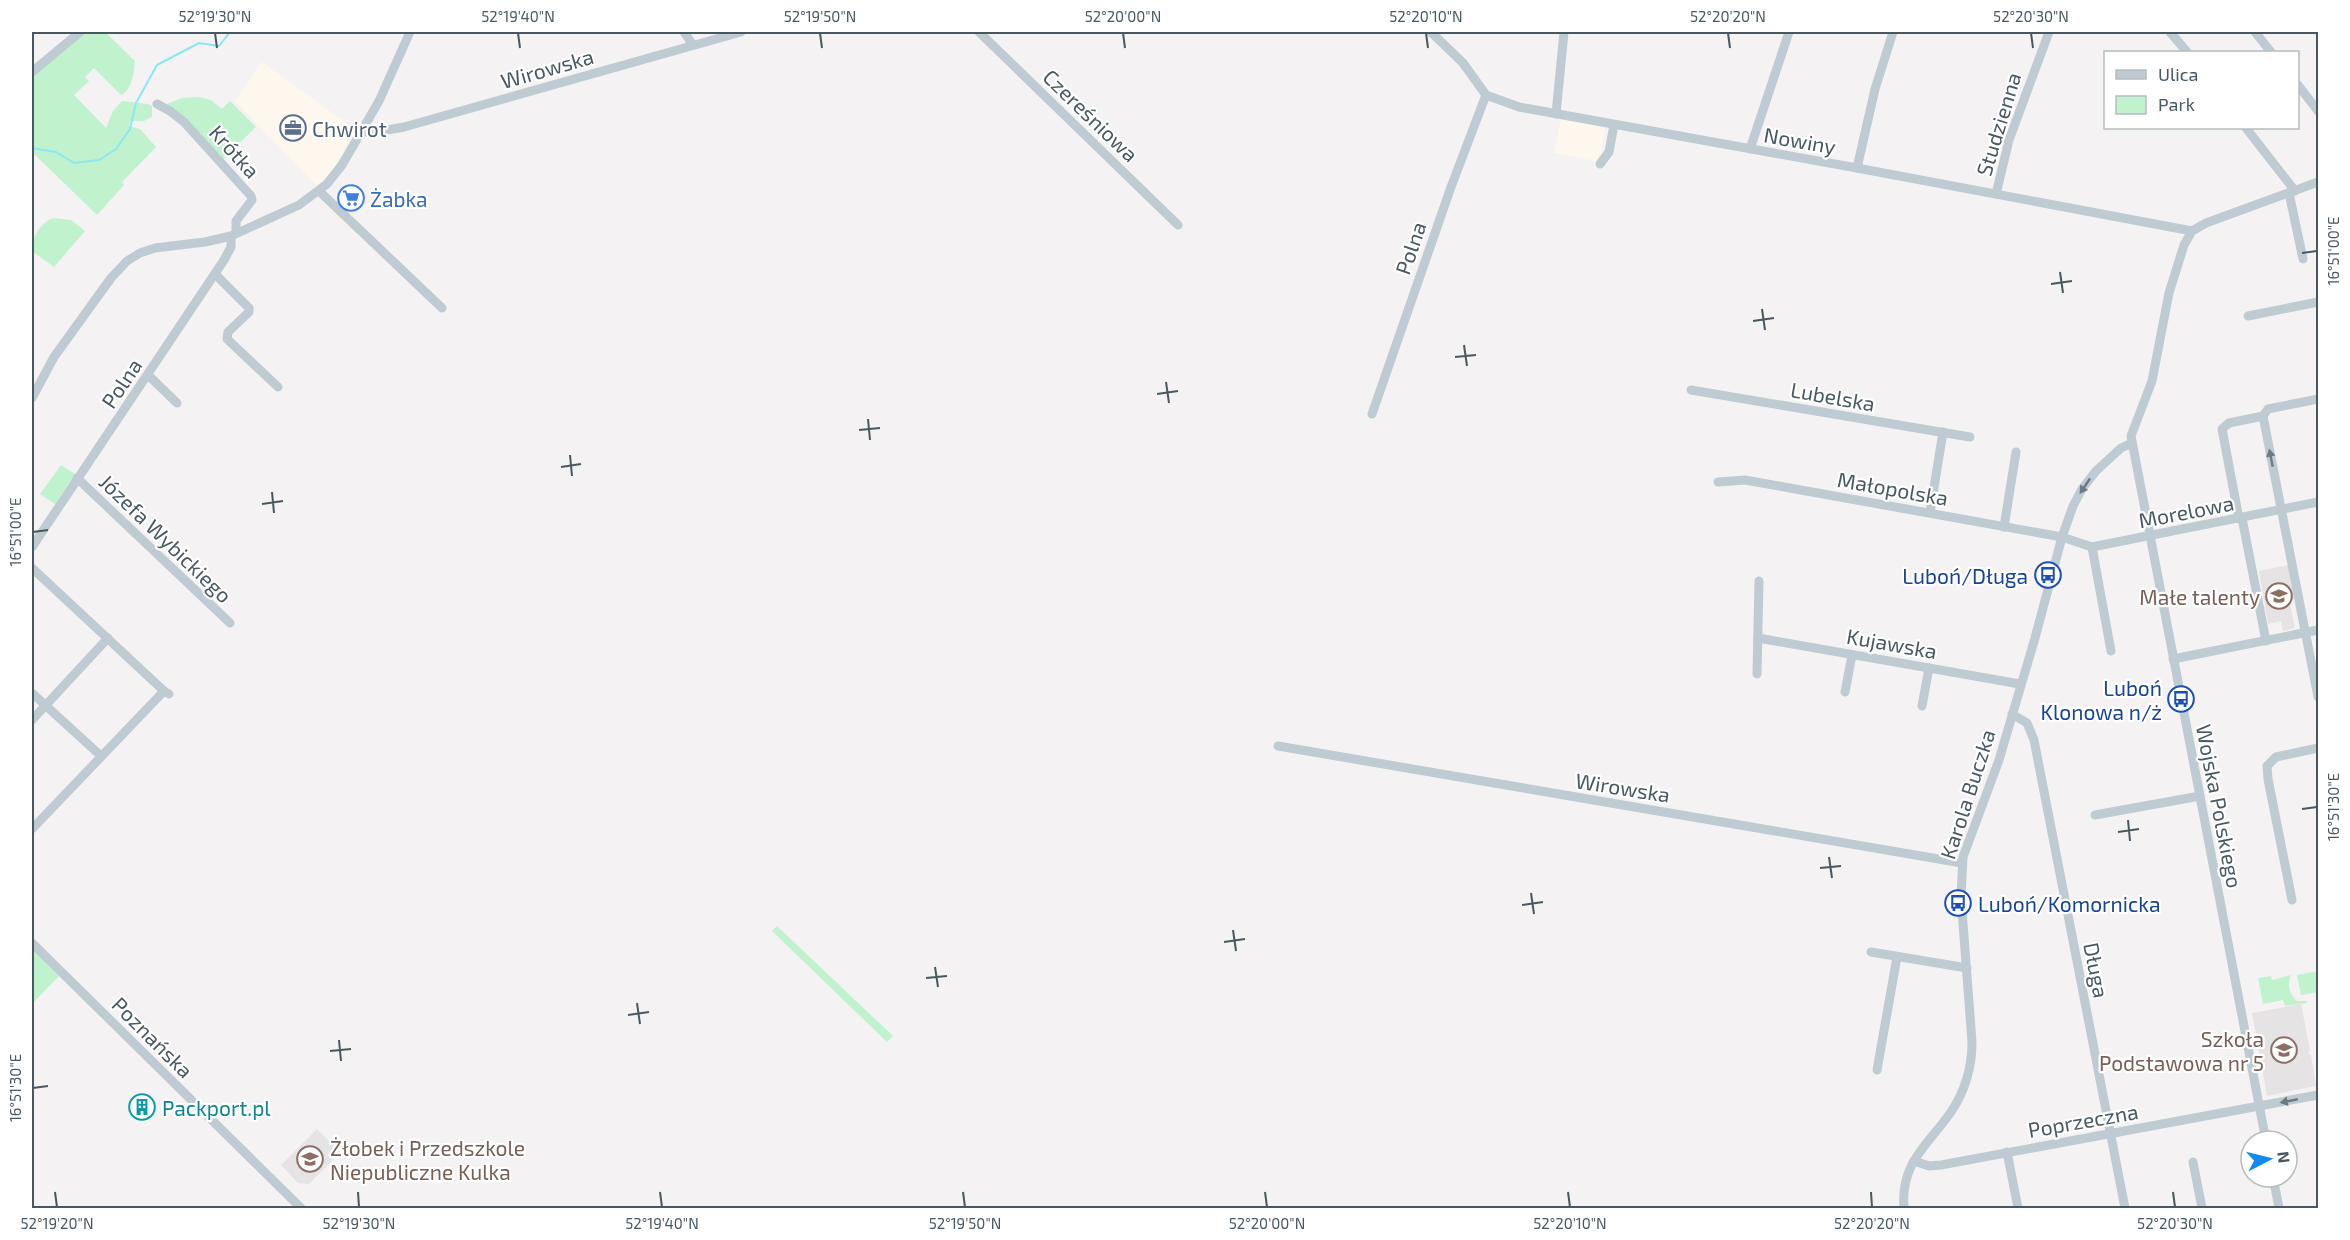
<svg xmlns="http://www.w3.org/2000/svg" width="2350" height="1240" viewBox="0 0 2350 1240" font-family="'Exo 2',sans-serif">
<rect width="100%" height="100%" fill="#f4f2f2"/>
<g fill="#fdf7ed">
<path d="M 262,62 L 356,130 L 330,173 L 317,186 L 235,101 Z"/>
<path d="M 1561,119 L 1605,128 L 1601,154 L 1596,161 L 1554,153 Z"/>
</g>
<g fill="#e5e3e4">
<path d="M 2288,565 L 2294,599 L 2289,600 L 2295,628 L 2283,631 L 2281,621 L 2268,624 L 2259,571 Z"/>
<path d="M 2301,1004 L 2310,1050 L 2308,1053 L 2311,1055 L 2316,1086 L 2267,1096 L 2252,1013 Z"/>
<path d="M 317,1129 L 340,1152 L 309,1184 L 298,1183 L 281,1165 Z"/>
</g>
<g fill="#c0f2ce">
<path d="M 83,32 L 105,32 L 135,61 C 134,72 132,90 121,95 L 94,68 L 85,77 L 89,81 L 74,95 L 106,128 L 113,111 L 122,101 L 148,104 L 152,106 L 152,117 L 144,121 L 130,121 L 129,126 L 140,129 L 156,147 L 122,182 L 124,185 L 97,215 L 32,152 L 32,74 Z"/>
<path d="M 199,97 L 211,100 L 222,109 L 230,101 L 256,127 L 221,161 L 164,105 L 182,98 Z"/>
<path d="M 53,218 L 71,220 L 85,231 L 54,267 L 32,251 C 32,237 39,224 53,218 Z"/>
<path d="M 61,465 L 75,474 L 55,504 L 40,494 Z"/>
<path d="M 777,926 L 893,1036 L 887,1042 L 772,931 Z"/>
<path d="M 32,949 L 59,976 L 32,1004 Z"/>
<path d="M 2318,971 L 2318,992 L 2301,995 L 2297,975 Z"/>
<path d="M 2291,975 C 2287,984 2289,994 2297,1001 L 2307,1001 L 2307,1003 L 2285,1006 L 2283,1000 L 2263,1004 L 2258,978 L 2271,976 L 2272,980 Z"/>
</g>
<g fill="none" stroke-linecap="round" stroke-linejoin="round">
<path stroke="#8be7f1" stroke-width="2" d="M 32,148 L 56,152 L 74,163 L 99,160 L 116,149 L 130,129 L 136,103 L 157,65 L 199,43 L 219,46 L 230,32"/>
<g stroke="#bfcbd2" stroke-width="9">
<path d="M 684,32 L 693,45"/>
<path d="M 979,32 L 1178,225"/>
<path d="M 1431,32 L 1463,63 L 1486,95 L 1519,107 L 1857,168 L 2192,231"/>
<path d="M 2170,32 L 2187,52"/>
<path d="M 2255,32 L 2271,52"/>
<path d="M 32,72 L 80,32"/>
<path d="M 2298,85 L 2318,111"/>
<path d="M 157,104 L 170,111 L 184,122 L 251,196 L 252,200 L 236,221 L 236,233"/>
<path d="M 1556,114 L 1564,32"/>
<path d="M 2246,128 L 2295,191"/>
<path d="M 362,131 L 371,133 L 404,127 L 741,32"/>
<path d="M 1750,149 L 1789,32"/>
<path d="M 1600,164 L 1609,152 L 1614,125"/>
<path d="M 1857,168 L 1875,89 L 1893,32"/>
<path d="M 319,191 L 442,308"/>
<path d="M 2289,193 L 2303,259"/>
<path d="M 1996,194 L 2009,140 L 2049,32"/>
<path d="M 215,274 L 249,308 L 249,312 L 228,332 L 227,339 L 278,387"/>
<path d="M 2248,316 L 2318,302"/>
<path d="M 148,375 L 177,403"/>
<path d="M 1691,390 L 1970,437"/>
<path d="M 32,398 L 54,357 L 111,278 L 127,261 L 140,253 L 155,248 L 205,242 L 231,236 L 299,205 L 327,184 L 342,165 L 379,101 L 410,32"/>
<path d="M 1372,414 L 1451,187 L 1486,95"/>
<path d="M 2263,416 L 2318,697"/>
<path d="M 2263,416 L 2268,409 L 2318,399"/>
<path d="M 77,478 L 230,623"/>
<path d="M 1718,482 L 1745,480 L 2062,537 L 2092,547 L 2318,502"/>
<path d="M 1930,512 L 1943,432"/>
<path d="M 2242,518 L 2266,641"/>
<path d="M 2239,519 L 2222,429 L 2229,423 L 2263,416"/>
<path d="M 2004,527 L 2016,452"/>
<path d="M 32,547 L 224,260 L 231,247 L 231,236"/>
<path d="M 2092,547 L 2111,651"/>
<path d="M 32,568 L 164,691 L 169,694"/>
<path d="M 1758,638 L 2020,684"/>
<path d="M 2173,659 L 2318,630"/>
<path d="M 1757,674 L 1759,581"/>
<path d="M 1845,692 L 1852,655"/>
<path d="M 32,693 L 101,756"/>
<path d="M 1922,706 L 1929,668"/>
<path d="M 2012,714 L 2027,723 L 2034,740 L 2125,1208"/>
<path d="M 32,720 L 108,638"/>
<path d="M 1278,746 L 1962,863"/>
<path d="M 2095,815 L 2200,796"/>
<path d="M 32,829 L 164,691"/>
<path d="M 2292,900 L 2268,779 L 2267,766 L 2276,757 L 2318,748"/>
<path d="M 32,943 L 301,1208"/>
<path d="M 1871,952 L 1967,968"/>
<path d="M 1877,1070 L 1897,957"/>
<path d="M 2266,1141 L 2131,436 L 2152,381 L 2169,293 L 2184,245 L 2192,231 L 2206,223 L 2318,182"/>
<path d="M 2007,1152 L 2018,1208"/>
<path d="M 1914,1161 L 1929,1166 L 1941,1165 L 2318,1095"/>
<path d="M 2193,1162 L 2202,1208"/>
<path d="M 2273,1177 L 2279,1208"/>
<path d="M 1904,1208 C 1900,1163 1928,1145 1951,1112 C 1965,1091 1972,1068 1972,1042 L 1961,897 L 1963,857 L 1999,760 L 2035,638 L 2062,537 L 2073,506 L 2082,489 L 2096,471 L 2121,448 L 2132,443"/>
</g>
</g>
<defs><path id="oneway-solid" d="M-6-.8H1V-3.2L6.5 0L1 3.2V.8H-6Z" transform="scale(1.5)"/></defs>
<g fill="#6c7a83">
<use href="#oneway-solid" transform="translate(2271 458) rotate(-101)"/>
<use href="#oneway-solid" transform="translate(2085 486) rotate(124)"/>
<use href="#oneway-solid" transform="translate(2289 1101) rotate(169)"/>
</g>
<path fill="none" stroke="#485861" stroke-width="2" d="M 215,33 L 217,48M 518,33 L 520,48M 820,33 L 822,48M 1123,33 L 1125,48M 1426,33 L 1428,48M 1728,33 L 1730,48M 2031,33 L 2033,48M 2302,253 L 2317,251M 2060,272 L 2063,293M 2051,284 L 2072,281M 1762,309 L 1765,330M 1753,321 L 1774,318M 1464,345 L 1467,366M 1455,357 L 1476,355M 1166,382 L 1169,403M 1157,394 L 1178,391M 868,419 L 870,440M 859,430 L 880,428M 570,455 L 572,476M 561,467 L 581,464M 272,492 L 274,513M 262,504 L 283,501M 33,532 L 48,530M 2302,809 L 2317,807M 2128,820 L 2130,841M 2118,832 L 2139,829M 1829,857 L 1832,878M 1820,868 L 1841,866M 1531,893 L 1534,914M 1522,905 L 1543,902M 1233,930 L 1236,951M 1224,942 L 1245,939M 935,967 L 938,987M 926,978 L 947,976M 637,1003 L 640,1024M 628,1015 L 649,1012M 339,1040 L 341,1061M 330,1051 L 351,1049M 33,1088 L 48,1086M 55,1192 L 57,1207M 358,1192 L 359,1207M 660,1192 L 662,1207M 963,1192 L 965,1207M 1265,1192 L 1267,1207M 1568,1192 L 1570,1207M 1871,1192 L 1872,1207M 2173,1192 L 2175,1207"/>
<defs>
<g id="office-ring" transform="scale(1.35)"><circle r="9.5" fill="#fff" stroke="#5c6f8a" stroke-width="1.5"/><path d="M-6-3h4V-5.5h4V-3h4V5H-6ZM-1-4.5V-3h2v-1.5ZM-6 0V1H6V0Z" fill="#5c6f8a"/></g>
<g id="supermarket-ring" transform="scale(1.35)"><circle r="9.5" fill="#fff" stroke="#3f7fe0" stroke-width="1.5"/><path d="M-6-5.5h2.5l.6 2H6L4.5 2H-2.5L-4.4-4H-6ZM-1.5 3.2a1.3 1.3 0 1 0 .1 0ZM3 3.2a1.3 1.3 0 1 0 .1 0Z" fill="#3f7fe0"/></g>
<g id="bus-ring" transform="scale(1.35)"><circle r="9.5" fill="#fff" stroke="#1a4fb4" stroke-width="1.5"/><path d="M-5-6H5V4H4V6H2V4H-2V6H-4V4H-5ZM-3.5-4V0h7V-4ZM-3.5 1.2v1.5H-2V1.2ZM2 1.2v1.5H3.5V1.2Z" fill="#1a4fb4"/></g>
<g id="school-ring" transform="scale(1.35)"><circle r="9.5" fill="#fff" stroke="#8d6e63" stroke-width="1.5"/><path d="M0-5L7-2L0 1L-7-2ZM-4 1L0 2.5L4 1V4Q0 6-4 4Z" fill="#8d6e63"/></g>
<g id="building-ring" transform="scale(1.35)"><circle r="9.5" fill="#fff" stroke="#0f9aa8" stroke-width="1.5"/><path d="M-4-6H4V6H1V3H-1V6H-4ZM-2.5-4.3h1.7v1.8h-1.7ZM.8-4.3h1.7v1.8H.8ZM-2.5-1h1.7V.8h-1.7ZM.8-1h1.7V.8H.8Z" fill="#0f9aa8"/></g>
</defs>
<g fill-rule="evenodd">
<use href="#office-ring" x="293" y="128"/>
<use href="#supermarket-ring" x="351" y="198"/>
<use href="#bus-ring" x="2048" y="575"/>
<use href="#school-ring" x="2279" y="596"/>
<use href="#bus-ring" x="2181" y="699"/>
<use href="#bus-ring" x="1958" y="903"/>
<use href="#school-ring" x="2284" y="1050"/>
<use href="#building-ring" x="142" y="1107"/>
<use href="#school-ring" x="310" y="1159"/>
</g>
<g text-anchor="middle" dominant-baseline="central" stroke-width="4.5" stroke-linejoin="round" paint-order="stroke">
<g font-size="21" fill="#485861" stroke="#fff">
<text transform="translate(547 68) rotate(-16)">Wirowska</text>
<text transform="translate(1091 115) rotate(44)">Czereśniowa</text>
<text transform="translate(1998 124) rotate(-73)">Studzienna</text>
<text transform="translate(1800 140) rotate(10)">Nowiny</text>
<text transform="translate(235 151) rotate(48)">Krótka</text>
<text transform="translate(1410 248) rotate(-71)">Polna</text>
<text transform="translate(121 383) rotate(-56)">Polna</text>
<text transform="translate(1833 396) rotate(10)">Lubelska</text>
<text transform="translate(1893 488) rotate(10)">Małopolska</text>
<text transform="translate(2186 511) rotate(-11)">Morelowa</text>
<text transform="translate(166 538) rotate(44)">Józefa Wybickiego</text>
<text transform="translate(1892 643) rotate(10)">Kujawska</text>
<text transform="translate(1623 787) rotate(9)">Wirowska</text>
<text transform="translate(1967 794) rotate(-72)">Karola Buczka</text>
<text transform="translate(2220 806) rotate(79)">Wojska Polskiego</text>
<text transform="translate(2097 970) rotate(79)">Długa</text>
<text transform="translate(153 1037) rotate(45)">Poznańska</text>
<text transform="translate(2083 1120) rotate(-10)">Poprzeczna</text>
</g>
<g font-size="21" fill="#4e5e75" stroke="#fff" text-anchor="start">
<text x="312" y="128">Chwirot</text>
</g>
<g font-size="21" fill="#366cbe" stroke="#fff" text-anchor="start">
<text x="370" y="198">Żabka</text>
</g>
<g font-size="21" fill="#164399" stroke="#fff" text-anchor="end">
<text x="2028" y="575">Luboń/Długa</text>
<text x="2162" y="687">Luboń<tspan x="2162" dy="24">Klonowa n/ż</tspan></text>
<text x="1978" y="903" text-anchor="start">Luboń/Komornicka</text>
</g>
<g font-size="21" fill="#785e54" stroke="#fff" text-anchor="end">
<text x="2260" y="596">Małe talenty</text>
<text x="2264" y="1038">Szkoła<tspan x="2264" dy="24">Podstawowa nr 5</tspan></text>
<text x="330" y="1147" text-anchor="start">Żłobek i Przedszkole<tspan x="330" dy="24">Niepubliczne Kulka</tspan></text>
</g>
<g font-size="21" fill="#0d838f" stroke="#fff" text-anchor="start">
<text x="162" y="1107">Packport.pl</text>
</g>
</g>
<rect width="2350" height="1240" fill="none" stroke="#ffffff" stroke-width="66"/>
<rect x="2104" y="51" width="195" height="78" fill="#ffffff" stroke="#b6bcc0" stroke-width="1.5"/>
<rect x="2116" y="70" width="30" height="9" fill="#bfcbd2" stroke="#b6bcc0" stroke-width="1.5"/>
<text x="2158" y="81" font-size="18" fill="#485861">Ulica</text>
<rect x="2116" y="96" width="30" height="18" fill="#c0f2ce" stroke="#b6bcc0" stroke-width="1.5"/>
<text x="2158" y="111" font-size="18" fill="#485861">Park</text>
<g transform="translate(2269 1159) rotate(83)"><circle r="28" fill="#ffffff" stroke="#b6bcc0" stroke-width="1.5"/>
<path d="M0-4.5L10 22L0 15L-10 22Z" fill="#118aef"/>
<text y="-9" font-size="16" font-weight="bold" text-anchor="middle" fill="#485861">N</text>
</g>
<rect x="33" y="33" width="2284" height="1174" fill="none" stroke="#485861" stroke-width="2"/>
<g font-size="15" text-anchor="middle" fill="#485861">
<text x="215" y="22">52°19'30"N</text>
<text x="518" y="22">52°19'40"N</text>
<text x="820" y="22">52°19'50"N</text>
<text x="1123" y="22">52°20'00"N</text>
<text x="1426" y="22">52°20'10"N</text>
<text x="1728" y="22">52°20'20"N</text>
<text x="2031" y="22">52°20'30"N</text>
<text transform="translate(2334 251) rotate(-90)" y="5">16°51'00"E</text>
<text transform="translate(16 532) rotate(-90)" y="5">16°51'00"E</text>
<text transform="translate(2334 807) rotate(-90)" y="5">16°51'30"E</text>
<text transform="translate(16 1088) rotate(-90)" y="5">16°51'30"E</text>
<text x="57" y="1229">52°19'20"N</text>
<text x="359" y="1229">52°19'30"N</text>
<text x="662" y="1229">52°19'40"N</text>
<text x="965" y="1229">52°19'50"N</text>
<text x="1267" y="1229">52°20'00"N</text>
<text x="1570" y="1229">52°20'10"N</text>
<text x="1872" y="1229">52°20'20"N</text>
<text x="2175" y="1229">52°20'30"N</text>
</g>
</svg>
